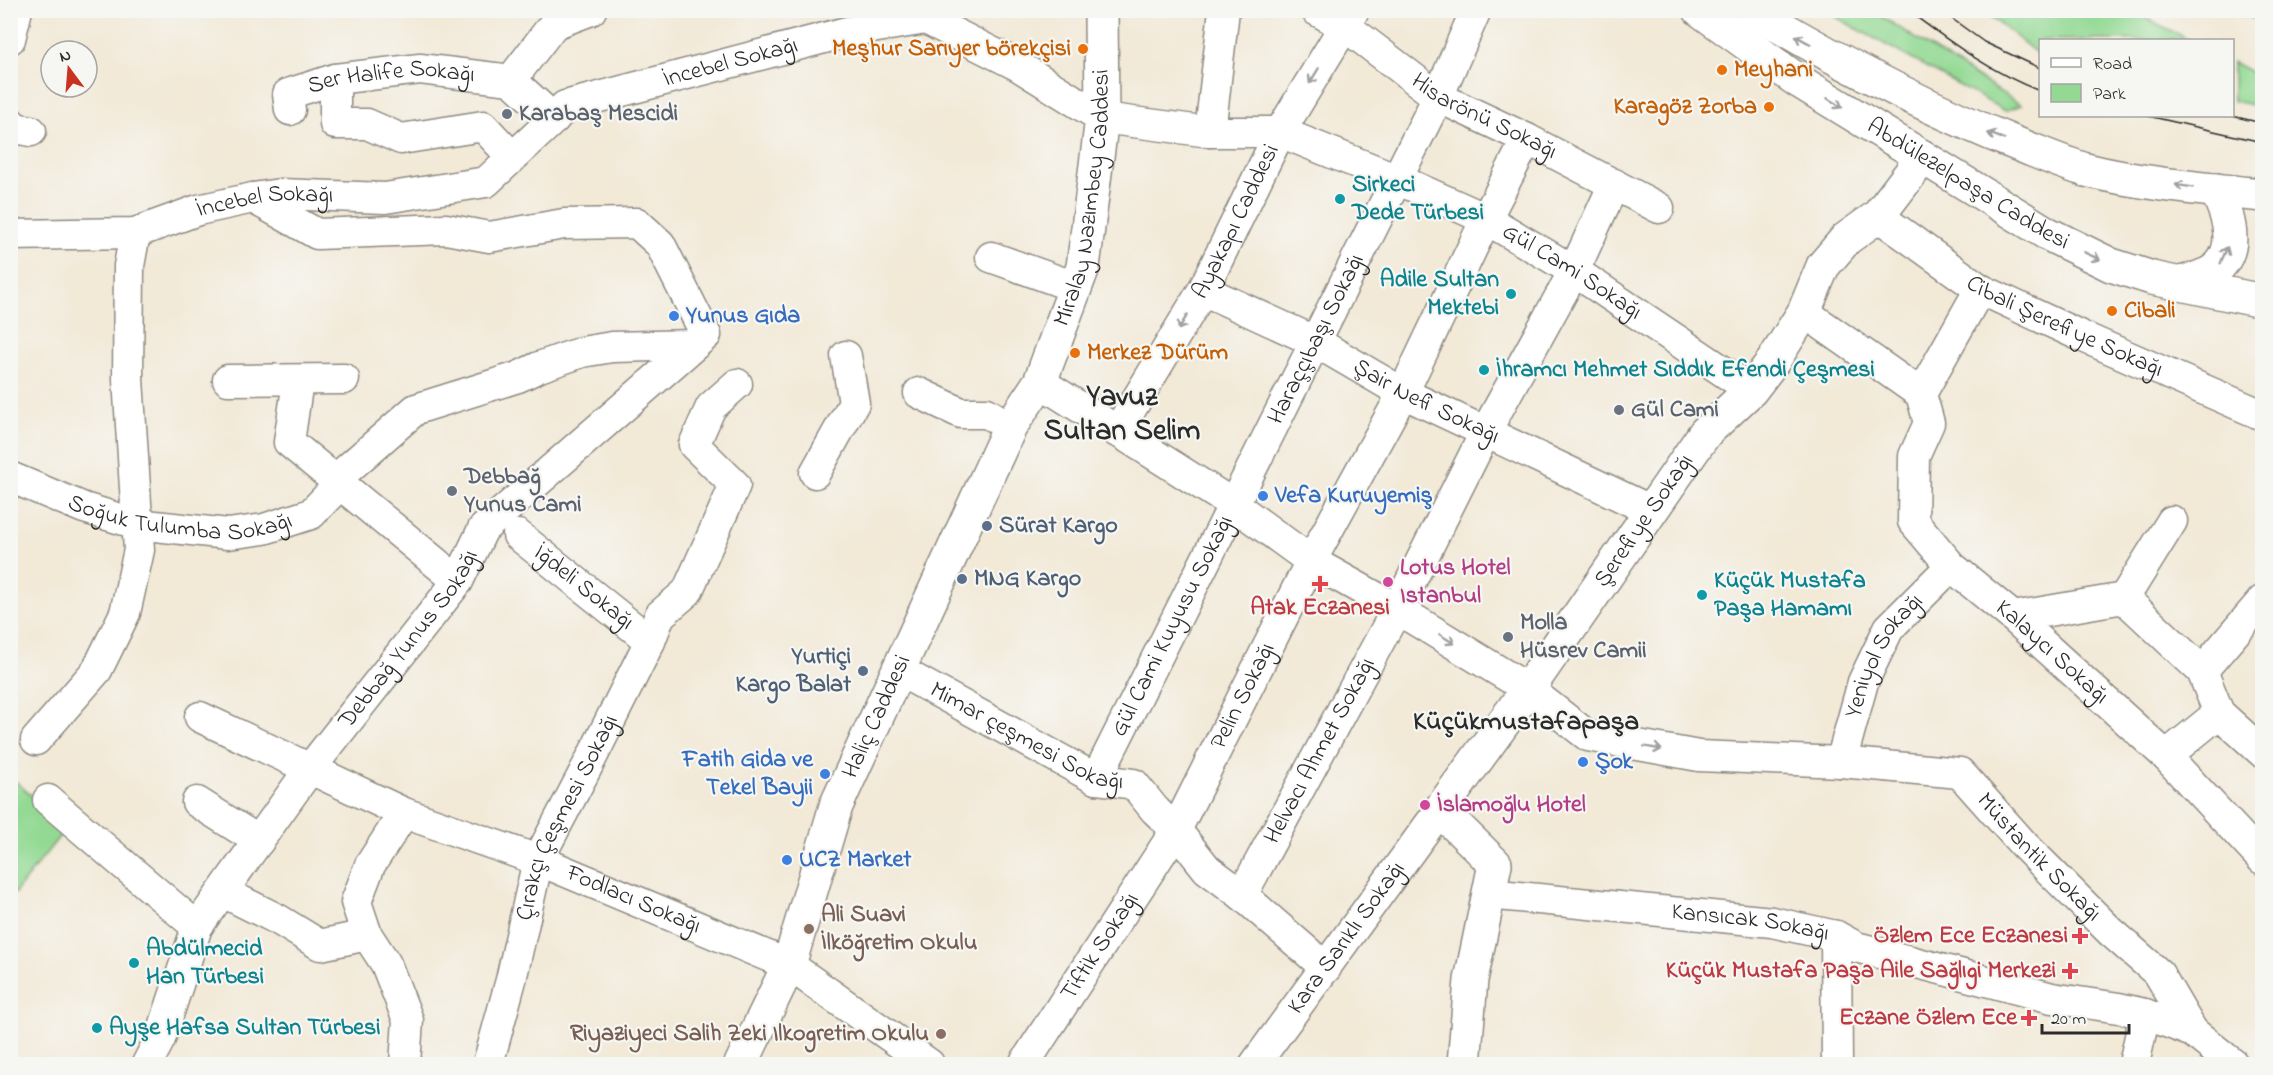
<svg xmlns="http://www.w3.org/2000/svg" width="2273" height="1075" viewBox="0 0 2273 1075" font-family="'Indie Flower',sans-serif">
<rect width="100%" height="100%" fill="#f6f6f2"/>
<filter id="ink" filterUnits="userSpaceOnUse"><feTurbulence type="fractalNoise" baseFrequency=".0167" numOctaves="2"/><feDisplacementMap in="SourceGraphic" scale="12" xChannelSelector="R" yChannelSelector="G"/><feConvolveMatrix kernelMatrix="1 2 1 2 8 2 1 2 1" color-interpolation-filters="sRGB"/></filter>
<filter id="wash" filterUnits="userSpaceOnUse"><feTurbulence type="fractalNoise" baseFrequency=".008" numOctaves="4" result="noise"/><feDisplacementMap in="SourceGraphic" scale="24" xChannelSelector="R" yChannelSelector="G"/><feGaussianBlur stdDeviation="1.35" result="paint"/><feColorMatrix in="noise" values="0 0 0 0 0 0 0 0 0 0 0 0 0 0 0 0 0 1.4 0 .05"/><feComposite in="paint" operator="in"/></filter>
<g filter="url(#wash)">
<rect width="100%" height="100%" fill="#f2e9d7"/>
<g fill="#93d993" stroke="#5f825f" stroke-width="1.5">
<path d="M 1825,11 L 1873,11 L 2021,105 L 2005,111 Z"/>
<path d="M 1984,11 L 2132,11 L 2190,40 L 2040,40 L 2040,56 Z"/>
<path d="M 2233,62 L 2262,78 L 2262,107 L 2233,101 Z"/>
<path d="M 10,776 L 66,828 L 15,893 L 10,890 Z"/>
</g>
<path fill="#6dc1e9" stroke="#4c768a" stroke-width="1.5" d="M 2227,11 L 2262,11 L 2262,23 L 2250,17 Z"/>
</g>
<g filter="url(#ink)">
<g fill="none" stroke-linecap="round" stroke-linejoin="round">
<g stroke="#8e8a81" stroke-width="33">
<g id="street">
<path id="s1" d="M 1316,10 L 1345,26 L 1438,97 L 1527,139 L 1659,208"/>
<path d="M 10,39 L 17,10"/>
<path d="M 335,79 L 335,124 L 367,124 L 401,139 L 483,126 L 512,157"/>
<path d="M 511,80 L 554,24 L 591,10"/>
<path d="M 511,80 L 554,119"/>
<path id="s2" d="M 290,110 L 288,94 L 335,79 L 420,69 L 511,80"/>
<path d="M 10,122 L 15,128 L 31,131"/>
<path d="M 1210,132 L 1224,10"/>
<path id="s3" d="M 1878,216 L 1980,289 L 2081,336 L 2262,415"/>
<path id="s4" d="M 10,235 L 135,233 L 198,210 L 253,198 L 280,194 L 385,198 L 486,182 L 554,119 L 565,106 L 847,32 L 926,19 L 1017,65 L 1102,118 L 1210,132 L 1280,132 L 1397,179 L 1486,219 L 1574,271 L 1751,390"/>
<path d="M 991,257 L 1075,287"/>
<path id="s5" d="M 1203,290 L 1314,341 L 1403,393 L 1652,511"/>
<path id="s6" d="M 1804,312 L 1921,394 L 1929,423 L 1914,456 L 1913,521 L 1951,566 L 2013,617 L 2166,756 L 2262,859"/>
<path d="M 228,380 L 344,379"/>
<path d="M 298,381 L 289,442 L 458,581"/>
<path id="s7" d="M 1040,382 L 1234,505 L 1311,561 L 1397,609 L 1528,689 L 1588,736 L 1699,756 L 1841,762 L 1960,773 L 2024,845 L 2110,931 L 2159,974 L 2193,1032"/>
<path d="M 919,393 L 961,413 L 987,413 L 1010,427"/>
<path d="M 1921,394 L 1980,289"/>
<path id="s8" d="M 1117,432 L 1203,290 L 1280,132 L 1354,10"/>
<path d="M 815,473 L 854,403 L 846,356"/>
<path id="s9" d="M 10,477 L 84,508 L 137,524 L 228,534 L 264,529 L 311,514 L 334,490 L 344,488"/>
<path d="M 335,480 L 416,409 L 518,377 L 539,367 L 582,352 L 612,347 L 694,345"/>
<path id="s10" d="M 518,535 L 650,641"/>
<path d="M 2124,598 L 2172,521"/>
<path d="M 2013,617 L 2124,598 L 2202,671 L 2219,713 L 2262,752"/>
<path id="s11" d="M 898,670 L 1096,779 L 1134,784 L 1155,810 L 1176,830 L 1207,869 L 1242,895 L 1326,968"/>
<path d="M 2202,671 L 2262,601"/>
<path id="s12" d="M 200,717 L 404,813 L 538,860 L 789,965 L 929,1064"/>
<path d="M 36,740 L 97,670 L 125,613 L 139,550 L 128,379 L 129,266 L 135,233"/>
<path d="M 2166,756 L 2219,713"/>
<path id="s13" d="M 1841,762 L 1863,682 L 1889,628 L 1951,566"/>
<path id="s14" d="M 1096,779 L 1438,97 L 1476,10"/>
<path d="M 48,800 L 197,927"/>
<path d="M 197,802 L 259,841"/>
<path d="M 223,892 L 279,920 L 320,945 L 367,935 L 386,964 L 408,1020 L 405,1064"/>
<path id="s15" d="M 1488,894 L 1772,922 L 1836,936 L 1856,947 L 2052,998 L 2119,1008 L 2145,1014 L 2193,1032 L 2233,1064"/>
<path id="s16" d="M 1242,895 L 1397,609 L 1486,431 L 1574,271 L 1614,184"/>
<path d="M 367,935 L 356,902 L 370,865 L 404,813"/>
<path d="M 1836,936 L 1837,1064"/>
<path id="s17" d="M 147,1064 L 160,1039 L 197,927 L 309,770 L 458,581 L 483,529 L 706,335 L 660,244 L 637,223 L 564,224 L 489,237 L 446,229 L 317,234 L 253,198"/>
<path id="s18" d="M 488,1064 L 511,980 L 538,860 L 588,765 L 650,641 L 660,615 L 687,592 L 735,485 L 694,445 L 711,407 L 737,384"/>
<path id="s19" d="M 1024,1064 L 1176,830 L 1311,561 L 1403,393 L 1486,219 L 1527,139"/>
<path id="s20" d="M 1255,1064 L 1440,810"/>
<path d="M 2134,1064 L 2145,1014"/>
</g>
</g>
<g stroke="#8e8a81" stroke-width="36">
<g id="secondary">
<path id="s21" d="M 741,1064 L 789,965 L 836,806 L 1010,427 L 1040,382 L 1083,267 L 1102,118 L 1101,10"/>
<path id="s22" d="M 1464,1064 L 1471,980 L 1495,864 L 1440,810 L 1528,689 L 1705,433 L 1751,390 L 1774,360 L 1804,312 L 1823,266 L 1846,239 L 1878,216 L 1923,157"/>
</g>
</g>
<g stroke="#8e8a81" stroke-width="36">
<g id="primary">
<path id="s23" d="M 1700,10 L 1797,80 L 2048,234 L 2111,265 L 2152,278 L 2262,301"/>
<path d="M 1752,10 C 1837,61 1926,108 2017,144 C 2040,153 2063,163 2086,170 C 2141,184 2206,189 2262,195"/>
<path d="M 2177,284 C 2191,280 2210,277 2220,265 C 2239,244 2227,212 2216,190"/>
</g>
</g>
<use href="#street" stroke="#fff" stroke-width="30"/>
<use href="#secondary" stroke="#fff" stroke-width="33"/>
<use href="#primary" stroke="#fff" stroke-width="33"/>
<g stroke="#2b2b2b" stroke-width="1.5">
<path d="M 1907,10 C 1949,41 1991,73 2040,91"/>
<path d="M 1940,10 L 1984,42 L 2040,68"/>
<path d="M 2148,116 L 2262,142"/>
<path d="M 2232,116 L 2262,123"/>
</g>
</g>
<defs><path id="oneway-shaft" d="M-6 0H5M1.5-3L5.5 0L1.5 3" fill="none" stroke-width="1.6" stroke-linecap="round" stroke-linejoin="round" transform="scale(1.5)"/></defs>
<g stroke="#a0a0a0">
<use href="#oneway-shaft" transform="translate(1803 40) rotate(-151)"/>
<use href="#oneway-shaft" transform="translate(1314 76) rotate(121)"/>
<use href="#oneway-shaft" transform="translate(1835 103) rotate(32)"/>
<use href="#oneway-shaft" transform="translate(1996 136) rotate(-159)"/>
<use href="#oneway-shaft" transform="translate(2184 186) rotate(-171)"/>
<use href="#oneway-shaft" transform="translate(2224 255) rotate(-68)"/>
<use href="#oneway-shaft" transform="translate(2092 256) rotate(25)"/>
<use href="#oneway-shaft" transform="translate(1183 322) rotate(121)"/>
<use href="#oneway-shaft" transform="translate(1447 639) rotate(32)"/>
<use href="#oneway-shaft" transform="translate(1653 748) rotate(10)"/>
</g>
</g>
<g fill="#e8710a" stroke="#f6f6f2" stroke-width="2">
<circle cx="1083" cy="49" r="6"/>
<circle cx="1722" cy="70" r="6"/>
<circle cx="1769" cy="107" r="6"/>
<circle cx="2112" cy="311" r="6"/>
<circle cx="1075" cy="353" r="6"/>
</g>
<g fill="#6b7280" stroke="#f6f6f2" stroke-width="2">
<circle cx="507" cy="114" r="6"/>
<circle cx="1619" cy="410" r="6"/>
<circle cx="452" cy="491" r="6"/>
<circle cx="1508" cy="637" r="6"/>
</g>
<g fill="#0f9aa8" stroke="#f6f6f2" stroke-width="2">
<circle cx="1340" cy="199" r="6"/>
<circle cx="1511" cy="294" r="6"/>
<circle cx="1484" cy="370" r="6"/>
<circle cx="1702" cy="595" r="6"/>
<circle cx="134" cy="963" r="6"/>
<circle cx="97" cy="1028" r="6"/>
</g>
<g fill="#3f7fe0" stroke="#f6f6f2" stroke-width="2">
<circle cx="674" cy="316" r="6"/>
<circle cx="1263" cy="496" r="6"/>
<circle cx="1583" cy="762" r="6"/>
<circle cx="825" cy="774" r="6"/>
<circle cx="787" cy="860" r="6"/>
</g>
<g fill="#5c6f8a" stroke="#f6f6f2" stroke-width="2">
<circle cx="987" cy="526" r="6"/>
<circle cx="962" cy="579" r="6"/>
<circle cx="863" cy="671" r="6"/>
</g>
<g fill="#d1479c" stroke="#f6f6f2" stroke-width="2">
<circle cx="1388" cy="582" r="6"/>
<circle cx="1425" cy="805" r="6"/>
</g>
<g fill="#e0444e" stroke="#f6f6f2" stroke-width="2">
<path d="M1317 575h6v6h6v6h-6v6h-6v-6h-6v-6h6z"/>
<path d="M2077 927h6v6h6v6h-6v6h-6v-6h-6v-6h6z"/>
<path d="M2067 962h6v6h6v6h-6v6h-6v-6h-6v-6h6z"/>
<path d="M2026 1009h6v6h6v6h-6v6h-6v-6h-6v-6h6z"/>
</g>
<g fill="#8d6e63" stroke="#f6f6f2" stroke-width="2">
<circle cx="809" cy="929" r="6"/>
<circle cx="941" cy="1034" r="6"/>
</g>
<g text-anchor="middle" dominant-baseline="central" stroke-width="4.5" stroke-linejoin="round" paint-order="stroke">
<g font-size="24" font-weight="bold" fill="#c56008" stroke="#f6f6f2" text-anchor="start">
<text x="1071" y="49" text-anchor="end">Meşhur Sarıyer börekçisi</text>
<text x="1734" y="70">Meyhani</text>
<text x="1757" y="107" text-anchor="end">Karagöz Zorba</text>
<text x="2124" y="311">Cibali</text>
<text x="1087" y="353">Merkez Dürüm</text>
</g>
<g font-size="24" fill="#2b2b2b" stroke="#f6f6f2">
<text stroke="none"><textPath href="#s4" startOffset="764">İncebel Sokağı</textPath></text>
<text stroke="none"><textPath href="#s2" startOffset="122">Ser Halife Sokağı</textPath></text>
<text stroke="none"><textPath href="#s1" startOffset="200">Hisarönü Sokağı</textPath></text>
<text stroke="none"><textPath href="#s23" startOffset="320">Abdülezelpaşa Caddesi</textPath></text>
<text stroke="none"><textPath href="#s21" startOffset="938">Miralay Nazımbey Caddesi</textPath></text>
<text stroke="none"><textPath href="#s4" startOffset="260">İncebel Sokağı</textPath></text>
<text stroke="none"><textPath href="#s8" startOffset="242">Ayakapı Caddesi</textPath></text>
<text stroke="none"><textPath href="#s4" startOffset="1670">Gül Cami Sokağı</textPath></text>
<text stroke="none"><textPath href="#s3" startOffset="218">Cibali Şerefiye Sokağı</textPath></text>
<text stroke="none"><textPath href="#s14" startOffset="492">Haraççıbaşı Sokağı</textPath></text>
<text stroke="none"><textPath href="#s5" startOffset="250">Şair Nefi Sokağı</textPath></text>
<text stroke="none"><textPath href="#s9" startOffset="178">Soğuk Tulumba Sokağı</textPath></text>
<text stroke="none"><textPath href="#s22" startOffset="634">Şerefiye Sokağı</textPath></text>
<text stroke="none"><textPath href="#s10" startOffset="84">İğdeli Sokağı</textPath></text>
<text stroke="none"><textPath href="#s14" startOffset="171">Gül Cami Kuyusu Sokağı</textPath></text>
<text stroke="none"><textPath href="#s17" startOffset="504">Debbağ Yunus Sokağı</textPath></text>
<text stroke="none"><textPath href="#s6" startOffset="466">Kalaycı Sokağı</textPath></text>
<text stroke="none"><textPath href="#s13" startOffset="116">Yeniyol Sokağı</textPath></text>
<text stroke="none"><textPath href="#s19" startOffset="429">Pelin Sokağı</textPath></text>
<text stroke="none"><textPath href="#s21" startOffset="374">Haliç Caddesi</textPath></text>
<text stroke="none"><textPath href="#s11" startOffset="146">Mimar çeşmesi Sokağı</textPath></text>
<text stroke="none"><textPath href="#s16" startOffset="164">Helvacı Ahmet Sokağı</textPath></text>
<text stroke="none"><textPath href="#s18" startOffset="260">Çırakçı Çeşmesi Sokağı</textPath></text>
<text stroke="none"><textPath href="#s7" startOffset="1143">Müstantik Sokağı</textPath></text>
<text stroke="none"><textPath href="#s12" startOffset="471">Fodlacı Sokağı</textPath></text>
<text stroke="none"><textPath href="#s15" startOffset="264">Kansıcak Sokağı</textPath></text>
<text stroke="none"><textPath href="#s20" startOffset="156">Kara Sarıklı Sokağı</textPath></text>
<text stroke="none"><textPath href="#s19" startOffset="140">Tiftik Sokağı</textPath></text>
</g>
<g font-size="24" font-weight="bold" fill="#5b616d" stroke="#f6f6f2" text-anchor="start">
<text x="519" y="114">Karabaş Mescidi</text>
<text x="1631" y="410">Gül Cami</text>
<text x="464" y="477">Debbağ<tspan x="464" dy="28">Yunus Cami</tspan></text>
<text x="1520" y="623">Molla<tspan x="1520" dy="28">Hüsrev Camii</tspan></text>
</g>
<g font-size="24" font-weight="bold" fill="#0d838f" stroke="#f6f6f2" text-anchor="start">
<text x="1352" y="185">Sirkeci<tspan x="1352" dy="28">Dede Türbesi</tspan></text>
<text x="1499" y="280" text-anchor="end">Adile Sultan<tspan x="1499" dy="28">Mektebi</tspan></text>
<text x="1496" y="370">İhramcı Mehmet Sıddık Efendi Çeşmesi</text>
<text x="1714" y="581">Küçük Mustafa<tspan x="1714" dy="28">Paşa Hamamı</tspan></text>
<text x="146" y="949">Abdülmecid<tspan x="146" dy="28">Han Türbesi</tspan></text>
<text x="109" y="1028">Ayşe Hafsa Sultan Türbesi</text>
</g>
<g font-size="24" font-weight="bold" fill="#366cbe" stroke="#f6f6f2" text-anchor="start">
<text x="686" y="316">Yunus Gıda</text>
<text x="1275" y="496">Vefa Kuruyemiş</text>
<text x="813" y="760" text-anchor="end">Fatih Gida ve<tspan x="813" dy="28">Tekel Bayii</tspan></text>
<text x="1595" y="762">Şok</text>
<text x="799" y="860">UCZ Market</text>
</g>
<g font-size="24" font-weight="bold" fill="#4e5e75" stroke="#f6f6f2" text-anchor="start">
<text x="999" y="526">Sürat Kargo</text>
<text x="974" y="579">MNG Kargo</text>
<text x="851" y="657" text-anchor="end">Yurtiçi<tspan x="851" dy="28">Kargo Balat</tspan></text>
</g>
<g font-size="24" font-weight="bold" fill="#b23c85" stroke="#f6f6f2" text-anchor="start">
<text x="1400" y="568">Lotus Hotel<tspan x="1400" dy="28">Istanbul</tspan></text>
<text x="1437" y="805">İslamoğlu Hotel</text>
</g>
<g font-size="24" font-weight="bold" fill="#be3a42" stroke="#f6f6f2" text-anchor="end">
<text x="1320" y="608" text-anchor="middle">Atak Eczanesi</text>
<text x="2068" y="936">Özlem Ece Eczanesi</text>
<text x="2056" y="971">Küçük Mustafa Paşa Aile Sağlıgi Merkezi</text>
<text x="2017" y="1018">Eczane Özlem Ece</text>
</g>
<g font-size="24" font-weight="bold" fill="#785e54" stroke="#f6f6f2" text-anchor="start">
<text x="821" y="915">Ali Suavi<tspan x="821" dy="28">İlköğretim Okulu</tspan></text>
<text x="929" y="1034" text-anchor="end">Riyaziyeci Salih Zeki Ilkogretim Okulu</text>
</g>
<g font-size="27" font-weight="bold" fill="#2b2b2b" stroke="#f6f6f2">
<text x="1526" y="722">Küçükmustafapaşa</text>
</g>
<g font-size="30" font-weight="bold" fill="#2b2b2b" stroke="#f6f6f2">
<text x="1122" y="398">Yavuz<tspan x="1122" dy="34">Sultan Selim</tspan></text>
</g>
</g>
<rect width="2273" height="1075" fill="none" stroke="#f6f6f2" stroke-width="36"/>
<rect x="2039" y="39" width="195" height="78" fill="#f6f6f2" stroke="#a5a5a2" stroke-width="1.5"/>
<rect x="2051" y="58" width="30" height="9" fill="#ffffff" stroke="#a5a5a2" stroke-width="1.5"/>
<text x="2093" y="69" font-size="18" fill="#2b2b2b">Road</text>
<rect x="2051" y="84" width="30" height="18" fill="#93d993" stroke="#a5a5a2" stroke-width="1.5"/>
<text x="2093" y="99" font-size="18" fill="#2b2b2b">Park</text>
<g transform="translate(69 69) rotate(344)"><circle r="28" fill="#f6f6f2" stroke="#a5a5a2" stroke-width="1.5"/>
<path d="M0-4.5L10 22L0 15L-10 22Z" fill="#c8321e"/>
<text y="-9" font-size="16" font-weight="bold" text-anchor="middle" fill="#2b2b2b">N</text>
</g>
<path d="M2042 1024v9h87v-9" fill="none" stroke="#2b2b2b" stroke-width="3"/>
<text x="2051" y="1024" font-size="18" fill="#2b2b2b" stroke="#f6f6f2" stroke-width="4.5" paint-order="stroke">20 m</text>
</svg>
